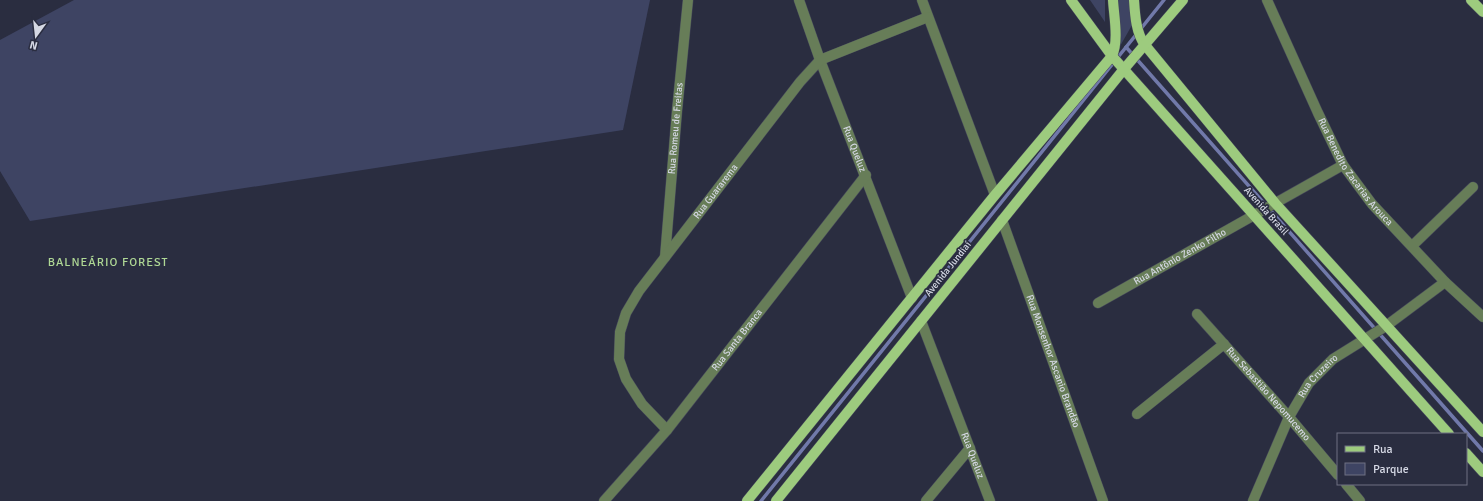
<svg xmlns="http://www.w3.org/2000/svg" width="1483" height="501" viewBox="0 0 1483 501" font-family="Signika,sans-serif">
<rect width="100%" height="100%" fill="#2a2d40"/>
<g fill="#3e4463">
<path d="M 74,0 L 650,0 L 623,130 L 30,221 L 0,171 L 0,40 Z"/>
<path d="M 1090,0 L 1105,0 L 1105,22 Z"/>
<path d="M 1117,0 L 1129,0 L 1132,25 L 1119,48 Z"/>
</g>
<g fill="none" stroke-linecap="round" stroke-linejoin="round">
<g stroke="#7179aa" stroke-width="3.5">
<path d="M 1126,47 L 1483,451"/>
<path d="M 761,501 L 1164,0"/>
</g>
<g stroke="#45485a" stroke-width="11">
<g id="minor">
<path id="s1" d="M 799,0 L 820,60 L 912,298"/>
<path d="M 922,0 L 995,195"/>
<path id="s2" d="M 1267,0 L 1318,113 L 1343,165 L 1372,204 L 1445,282 L 1483,317"/>
<path id="s3" d="M 1002,220 L 1103,501"/>
<path d="M 1412,246 L 1473,187"/>
<path id="s4" d="M 665,257 L 677,111 L 688,0"/>
<path id="s5" d="M 1098,303 L 1343,165"/>
<path id="s6" d="M 1197,314 L 1289,417 L 1338,475"/>
<path id="s7" d="M 921,321 L 990,501"/>
<path d="M 1137,414 L 1224,344"/>
<path id="s8" d="M 667,430 L 642,404 L 626,379 L 619,359 L 620,332 L 626,313 L 639,291 L 800,82 L 820,60 L 928,17"/>
<path d="M 1346,484 L 1360,501"/>
<path id="s9" d="M 604,501 L 667,430 L 866,175"/>
<path d="M 926,501 L 970,448"/>
<path id="s10" d="M 1253,501 L 1289,417 L 1309,383 L 1333,359 L 1386,326 L 1445,282"/>
</g>
</g>
<g stroke="#45485a" stroke-width="11">
<g id="major">
<path d="M 1071,0 L 1112,56 L 1449,434"/>
<path d="M 1134,0 C 1135,15 1136,33 1145,45 L 1275,203 L 1483,432"/>
<path d="M 1471,0 L 1483,12"/>
<path d="M 1466,453 L 1483,472"/>
<path d="M 747,501 L 995,195 L 1112,56 C 1119,40 1114,17 1113,0"/>
<path d="M 776,501 L 1124,69 L 1183,0"/>
</g>
</g>
<use href="#minor" stroke="#677d58" stroke-width="10"/>
<use href="#major" stroke="#9dcb7e" stroke-width="10"/>
</g>
<g text-anchor="middle" dominant-baseline="central" stroke-width="3.5" stroke-linejoin="round" paint-order="stroke">
<g font-size="10" fill="#d5d8e4" stroke="#2a2d40">
<text stroke="none"><textPath href="#s4" startOffset="129">Rua Romeu de Freitas</textPath></text>
<text stroke="none"><textPath href="#s1" startOffset="159">Rua Queluz</textPath></text>
<text stroke="none"><textPath href="#s2" startOffset="194">Rua Benedito Zacarias Arouca</textPath></text>
<text stroke="none"><textPath href="#s8" startOffset="285">Rua Guararema</textPath></text>
<text transform="translate(1266 211) rotate(48)">Avenida Brasil</text>
<text stroke="none"><textPath href="#s5" startOffset="94">Rua Antônio Zenko Filho</textPath></text>
<text transform="translate(948 269) rotate(-51)">Avenida Jundiaí</text>
<text stroke="none"><textPath href="#s9" startOffset="209">Rua Santa Branca</textPath></text>
<text stroke="none"><textPath href="#s3" startOffset="150">Rua Monsenhor Ascanio Brandão</textPath></text>
<text stroke="none"><textPath href="#s10" startOffset="142">Rua Cruzeiro</textPath></text>
<text stroke="none"><textPath href="#s6" startOffset="107">Rua Sebastião Nepomucemo</textPath></text>
<text stroke="none"><textPath href="#s7" startOffset="144">Rua Queluz</textPath></text>
</g>
<g font-size="12" letter-spacing="1" fill="#afd895" stroke="#2a2d40">
<text x="108" y="262">BALNEÁRIO FOREST</text>
</g>
</g>
<rect x="1337" y="433" width="130" height="52" fill="#2a2d40" stroke="#6e7182"/>
<rect x="1345" y="446" width="20" height="6" fill="#9dcb7e" stroke="#6e7182"/>
<text x="1373" y="453" font-size="12" fill="#d5d8e4">Rua</text>
<rect x="1345" y="463" width="20" height="12" fill="#3e4463" stroke="#6e7182"/>
<text x="1373" y="473" font-size="12" fill="#d5d8e4">Parque</text>
<g transform="translate(36 36) rotate(195)" stroke="#2a2d40" stroke-width="3" paint-order="stroke">
<path d="M0-3L7 15L0 10L-7 15Z" fill="#d5d8e4"/>
<text y="-6" font-size="11" font-weight="bold" text-anchor="middle" fill="#d5d8e4">N</text>
</g>
</svg>
